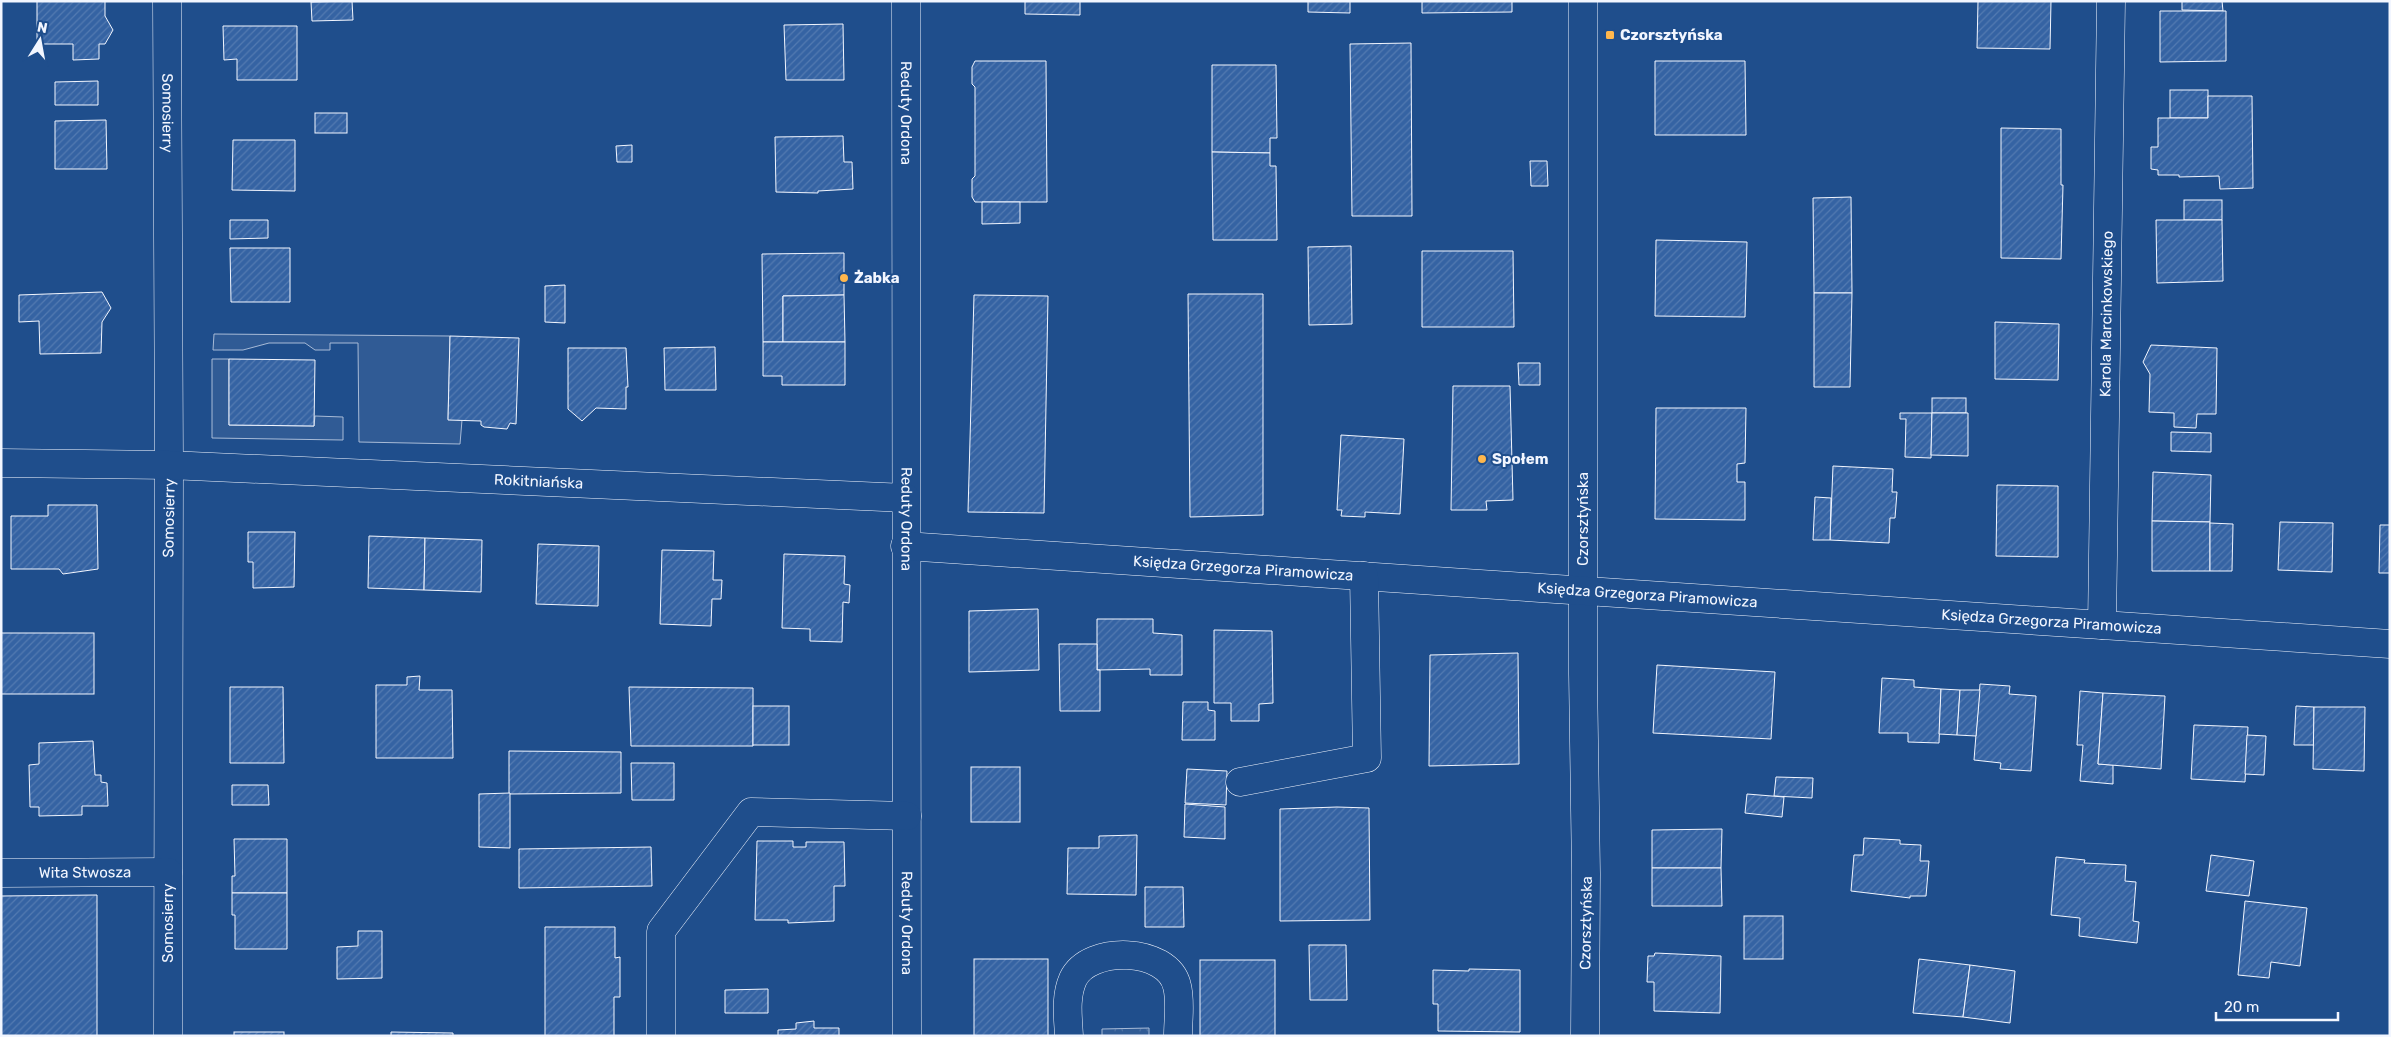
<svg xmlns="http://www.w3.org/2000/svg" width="2391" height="1037" viewBox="0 0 2391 1037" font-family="Rubik,sans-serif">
<defs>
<pattern id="park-crowns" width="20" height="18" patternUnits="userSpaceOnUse" patternTransform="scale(1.25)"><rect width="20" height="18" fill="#305b95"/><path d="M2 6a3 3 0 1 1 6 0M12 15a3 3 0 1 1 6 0" fill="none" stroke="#4e73a5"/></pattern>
<pattern id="building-hatch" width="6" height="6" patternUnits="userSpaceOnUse" patternTransform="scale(1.25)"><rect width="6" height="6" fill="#3563a3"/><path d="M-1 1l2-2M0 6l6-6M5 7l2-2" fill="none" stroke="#537ab1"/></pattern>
</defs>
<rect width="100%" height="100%" fill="#1f4e8c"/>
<g fill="#305b95" stroke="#a8bbd7">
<path d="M 214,334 L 450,336 L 448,419 L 462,420 L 460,444 L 359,442 L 358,343 L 330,343 L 330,350 L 315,350 L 305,343 L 269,343 L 243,350 L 213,350 Z"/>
<path d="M 212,359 L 229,359 L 229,425 L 314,426 L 315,416 L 343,417 L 343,440 L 212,438 Z"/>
</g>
<path fill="url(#park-crowns)" stroke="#a8bbd7" d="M 1149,1028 L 1149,1036 L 1102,1036 L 1102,1029 Z"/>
<g fill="url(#building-hatch)" stroke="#f2f6ff">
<path d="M 37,1 L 105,1 L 105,16 L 113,30 L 105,44 L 99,44 L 99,59 L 73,60 L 73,44 L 37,44 Z"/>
<path d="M 352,1 L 353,20 L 312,21 L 311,2 Z"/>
<path d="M 1025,1 L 1080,1 L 1080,15 L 1025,14 Z"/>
<path d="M 1308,1 L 1350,1 L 1350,13 L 1308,12 Z"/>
<path d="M 1422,1 L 1512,1 L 1512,12 L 1422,13 Z"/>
<path d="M 1978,1 L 2051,1 L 2050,49 L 1977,48 Z"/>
<path d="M 2182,1 L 2222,1 L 2223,11 L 2182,10 Z"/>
<path d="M 2160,11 L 2226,11 L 2226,61 L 2160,62 Z"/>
<path d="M 843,24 L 844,80 L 786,80 L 784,25 Z"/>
<path d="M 223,26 L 297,26 L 297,80 L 237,80 L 237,59 L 224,60 Z"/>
<path d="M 1411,43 L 1412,216 L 1352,216 L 1350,44 Z"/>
<path d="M 975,61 L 1046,61 L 1047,202 L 975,202 L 972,197 L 972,179 L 975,176 L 975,87 L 972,84 L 972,67 Z"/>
<path d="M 1655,61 L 1745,61 L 1746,135 L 1655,135 Z"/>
<path d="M 1212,65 L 1276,65 L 1277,138 L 1270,138 L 1270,153 L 1212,152 Z"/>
<path d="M 98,81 L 98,105 L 55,105 L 55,82 Z"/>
<rect x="2170" y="90" width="38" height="28"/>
<path d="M 2208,96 L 2252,96 L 2253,188 L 2220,189 L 2219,176 L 2179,177 L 2179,175 L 2158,175 L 2158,170 L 2151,169 L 2151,147 L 2158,147 L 2158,118 L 2208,118 Z"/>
<rect x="315" y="113" width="32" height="20"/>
<path d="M 106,120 L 107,169 L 55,169 L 55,121 Z"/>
<path d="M 2001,128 L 2061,129 L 2061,185 L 2063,185 L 2061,259 L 2001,258 Z"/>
<path d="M 843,136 L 844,162 L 852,162 L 853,189 L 818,191 L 818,193 L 776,192 L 775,137 Z"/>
<path d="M 233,140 L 295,140 L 295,191 L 232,190 Z"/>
<path d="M 632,145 L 632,162 L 617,162 L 616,146 Z"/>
<path d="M 1212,152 L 1270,153 L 1270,166 L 1276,166 L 1277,240 L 1213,240 Z"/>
<path d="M 1530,161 L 1547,161 L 1548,186 L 1531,186 Z"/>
<path d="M 1851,197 L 1852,293 L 1814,293 L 1813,198 Z"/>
<rect x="2184" y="200" width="38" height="20"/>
<path d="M 982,202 L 1020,202 L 1020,223 L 982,224 Z"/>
<path d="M 230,220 L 268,220 L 268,238 L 230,239 Z"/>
<path d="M 2156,220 L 2222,220 L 2223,281 L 2157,283 Z"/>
<path d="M 1656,240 L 1747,242 L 1745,317 L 1655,316 Z"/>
<path d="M 1351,246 L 1352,324 L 1309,325 L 1308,247 Z"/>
<path d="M 230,248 L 290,248 L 290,302 L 231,302 Z"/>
<path d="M 1422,251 L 1513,251 L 1514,327 L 1422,327 Z"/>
<path d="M 844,253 L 844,295 L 783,296 L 783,342 L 763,342 L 762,254 Z"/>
<path d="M 565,285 L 565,323 L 545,322 L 545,286 Z"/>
<path d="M 102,292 L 111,308 L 102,322 L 101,353 L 40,354 L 39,321 L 19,322 L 19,295 Z"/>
<path d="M 1814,293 L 1852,293 L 1850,387 L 1814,387 Z"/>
<path d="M 1188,294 L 1263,294 L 1263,515 L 1190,517 Z"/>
<path d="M 844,295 L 845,342 L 783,342 L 783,296 Z"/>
<path d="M 974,295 L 1048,296 L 1044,513 L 968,512 Z"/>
<path d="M 1995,322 L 2059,324 L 2058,380 L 1995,379 Z"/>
<path d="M 450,336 L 519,338 L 516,424 L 510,423 L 507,429 L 484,427 L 481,425 L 481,421 L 448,420 Z"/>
<path d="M 763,342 L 845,342 L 845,385 L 782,385 L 782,376 L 763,376 Z"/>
<path d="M 2151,345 L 2217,348 L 2216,414 L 2197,414 L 2196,428 L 2174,427 L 2174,413 L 2149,412 L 2150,374 L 2143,362 Z"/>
<path d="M 715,347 L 716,390 L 665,390 L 664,348 Z"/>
<path d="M 568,348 L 626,348 L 628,387 L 626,387 L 626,409 L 596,408 L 582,421 L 568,409 Z"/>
<path d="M 229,359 L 315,360 L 314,426 L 229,425 Z"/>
<path d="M 1518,363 L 1540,363 L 1540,385 L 1519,385 Z"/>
<path d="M 1453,386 L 1510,386 L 1513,500 L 1486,501 L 1487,510 L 1451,510 Z"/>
<rect x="1932" y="398" width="34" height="15"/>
<path d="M 1656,408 L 1746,408 L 1745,463 L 1737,464 L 1737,482 L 1745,482 L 1745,520 L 1655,519 Z"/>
<path d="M 1900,413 L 1932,413 L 1931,458 L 1905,457 L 1906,419 L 1900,419 Z"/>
<path d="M 1932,413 L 1968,413 L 1968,456 L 1931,455 Z"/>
<path d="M 2171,432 L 2211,433 L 2211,452 L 2171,451 Z"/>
<path d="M 1341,435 L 1404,439 L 1400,514 L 1365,512 L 1365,517 L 1341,516 L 1342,510 L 1337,510 Z"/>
<path d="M 1833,466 L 1893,469 L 1892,492 L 1897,492 L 1895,518 L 1890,518 L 1889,543 L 1830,540 Z"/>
<path d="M 2153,472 L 2211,475 L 2210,522 L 2152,521 Z"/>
<path d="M 1997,485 L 2058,486 L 2058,557 L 1996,556 Z"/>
<path d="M 1815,497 L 1831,498 L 1830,540 L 1813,540 Z"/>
<path d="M 48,505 L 97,505 L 98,569 L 63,574 L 59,569 L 11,569 L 11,516 L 48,516 Z"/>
<path d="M 2152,521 L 2210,522 L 2210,571 L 2152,571 Z"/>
<path d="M 2280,522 L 2333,523 L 2332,572 L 2278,570 Z"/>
<path d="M 2210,523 L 2233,524 L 2232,571 L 2210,571 Z"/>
<path d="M 2380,525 L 2390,525 L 2390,573 L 2379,573 Z"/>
<path d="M 248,532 L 295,532 L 294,587 L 253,588 L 253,562 L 248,562 Z"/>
<path d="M 369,536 L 425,538 L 424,590 L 368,588 Z"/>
<path d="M 425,538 L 482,540 L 481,592 L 424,590 Z"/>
<path d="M 538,544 L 599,546 L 598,606 L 536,604 Z"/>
<path d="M 662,550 L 714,551 L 713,580 L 722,580 L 721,599 L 712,599 L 711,626 L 660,624 Z"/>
<path d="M 784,554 L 845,556 L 844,584 L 850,585 L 849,603 L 843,602 L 842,642 L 810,641 L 810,629 L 782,628 Z"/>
<path d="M 1038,609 L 1039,670 L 969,672 L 969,611 Z"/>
<path d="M 1097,619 L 1153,619 L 1153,633 L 1182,635 L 1182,675 L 1150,675 L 1150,669 L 1097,670 Z"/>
<path d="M 1214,630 L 1272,631 L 1273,703 L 1259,704 L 1259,721 L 1231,721 L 1231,703 L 1214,703 Z"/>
<rect x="1" y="633" width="93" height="61"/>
<path d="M 1059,644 L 1097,644 L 1097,670 L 1100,670 L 1100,711 L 1060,711 Z"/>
<path d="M 1518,653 L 1519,764 L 1429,766 L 1430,655 Z"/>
<path d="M 1657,665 L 1775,672 L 1771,739 L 1653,733 Z"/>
<path d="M 420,676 L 419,690 L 452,690 L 453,758 L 376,758 L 376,685 L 407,685 L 407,677 Z"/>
<path d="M 1882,678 L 1914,680 L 1914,687 L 1941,689 L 1939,743 L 1908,742 L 1908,733 L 1879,733 Z"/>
<path d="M 1980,684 L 2010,686 L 2009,694 L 2036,696 L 2031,771 L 2000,769 L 2001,763 L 1974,760 Z"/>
<path d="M 230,687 L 283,687 L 284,763 L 230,763 Z"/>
<path d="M 629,687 L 753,688 L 753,746 L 631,746 Z"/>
<path d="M 1941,689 L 1960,690 L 1957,735 L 1939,734 Z"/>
<path d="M 1960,690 L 1980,690 L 1976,736 L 1957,735 Z"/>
<path d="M 2080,691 L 2103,693 L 2098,764 L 2113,765 L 2113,784 L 2080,781 L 2083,745 L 2077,745 Z"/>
<path d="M 2103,693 L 2165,696 L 2161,769 L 2098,764 Z"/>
<path d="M 1183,702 L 1208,702 L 1208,710 L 1215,711 L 1215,740 L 1182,740 Z"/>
<rect x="753" y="706" width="36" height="39"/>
<path d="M 2296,706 L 2314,707 L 2314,745 L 2294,745 Z"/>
<path d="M 2314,707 L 2365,707 L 2364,771 L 2313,769 Z"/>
<path d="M 2194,725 L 2248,727 L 2245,782 L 2191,779 Z"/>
<path d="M 2247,735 L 2266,736 L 2264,775 L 2245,774 Z"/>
<path d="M 93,741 L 95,775 L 101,775 L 101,782 L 107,783 L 108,806 L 82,806 L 82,815 L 39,816 L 39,807 L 30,807 L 29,765 L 39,764 L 39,743 Z"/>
<path d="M 509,751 L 621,752 L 621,793 L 509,794 Z"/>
<path d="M 631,763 L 674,763 L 674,800 L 632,800 Z"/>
<rect x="971" y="767" width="49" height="55"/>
<path d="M 1187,769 L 1227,771 L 1226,805 L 1185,803 Z"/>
<path d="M 1776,777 L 1813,778 L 1812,798 L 1774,796 Z"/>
<path d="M 232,785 L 268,785 L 269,805 L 232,805 Z"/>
<path d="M 510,793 L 510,848 L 479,847 L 479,794 Z"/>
<path d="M 1747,794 L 1784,797 L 1782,817 L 1745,813 Z"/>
<path d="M 1185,804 L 1225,807 L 1225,839 L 1184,837 Z"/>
<path d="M 1337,807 L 1369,808 L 1370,920 L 1280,921 L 1280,809 Z"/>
<path d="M 1722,829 L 1721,868 L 1652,868 L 1652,830 Z"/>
<path d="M 1137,835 L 1136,895 L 1067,894 L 1068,848 L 1099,848 L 1099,836 Z"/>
<path d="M 1864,838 L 1900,840 L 1900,844 L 1921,845 L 1920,861 L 1929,861 L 1926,896 L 1910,896 L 1910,898 L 1851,891 L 1854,855 L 1863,855 Z"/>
<path d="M 234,839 L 287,839 L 287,893 L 232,893 L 232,876 L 235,876 Z"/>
<path d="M 757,841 L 793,841 L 793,847 L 806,847 L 806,842 L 844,842 L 845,886 L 834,886 L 834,921 L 788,923 L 788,920 L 755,920 Z"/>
<path d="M 651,847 L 652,886 L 519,888 L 519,849 Z"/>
<path d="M 2211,855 L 2254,861 L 2249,896 L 2206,891 Z"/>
<path d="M 2056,857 L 2085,860 L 2084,863 L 2126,865 L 2125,881 L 2136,882 L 2133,921 L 2139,922 L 2137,943 L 2079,936 L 2080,918 L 2051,915 Z"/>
<path d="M 1652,868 L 1721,868 L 1722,906 L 1652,906 Z"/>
<path d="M 1145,887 L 1183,887 L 1184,927 L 1145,927 Z"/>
<path d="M 232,893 L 287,893 L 287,949 L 235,949 L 235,915 L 232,915 Z"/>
<path d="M 97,895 L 97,1036 L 1,1036 L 1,896 Z"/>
<path d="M 2245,901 L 2307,908 L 2300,966 L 2271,962 L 2269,978 L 2238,975 Z"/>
<rect x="1744" y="916" width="39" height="43"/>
<path d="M 545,927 L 615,927 L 615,958 L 620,957 L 620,997 L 614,997 L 614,1036 L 545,1036 Z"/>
<path d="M 358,931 L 382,931 L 382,978 L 337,979 L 337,947 L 358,946 Z"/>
<path d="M 1309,945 L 1346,945 L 1347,1000 L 1310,1000 Z"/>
<path d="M 1655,953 L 1721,956 L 1720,1013 L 1654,1011 L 1654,982 L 1647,982 L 1648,956 L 1654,956 Z"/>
<rect x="974" y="959" width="74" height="77"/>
<path d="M 1919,959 L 1970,965 L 1963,1017 L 1913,1013 Z"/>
<rect x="1200" y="960" width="75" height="76"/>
<path d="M 1970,965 L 2015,971 L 2010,1023 L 1963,1017 Z"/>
<path d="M 1469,969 L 1520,970 L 1520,1032 L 1438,1031 L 1438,1004 L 1433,1004 L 1433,970 L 1469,971 Z"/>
<path d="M 768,989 L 768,1013 L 725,1013 L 725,990 Z"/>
<path d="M 814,1021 L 814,1028 L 839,1028 L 839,1036 L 778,1036 L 778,1030 L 796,1029 L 796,1023 Z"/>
<rect x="234" y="1032" width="50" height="4"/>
<path d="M 391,1032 L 453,1033 L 453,1036 L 391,1036 Z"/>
</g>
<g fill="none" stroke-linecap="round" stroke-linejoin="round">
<g stroke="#f2f6ff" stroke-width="29">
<g id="minor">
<path id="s1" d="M 167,1 L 169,465 L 168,1036"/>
<path id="s2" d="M 906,1 L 907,1036"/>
<path d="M 1583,1 L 1583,674 L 1586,874 L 1585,1036"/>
<path id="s3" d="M 1,463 L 169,465 L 906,498"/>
<path id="s4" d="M 905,546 L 2390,644"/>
<path id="s5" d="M 2102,625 L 2111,1"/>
<path d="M 1240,782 L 1367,758 L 1364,576"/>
<path id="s6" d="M 1,873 L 168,872"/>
<path d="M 661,1036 L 661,931 L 751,812 L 907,816"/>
<path d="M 1069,1036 C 1068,1017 1065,997 1073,979 C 1089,945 1168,947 1177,986 C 1181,1001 1178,1020 1178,1036"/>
</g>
</g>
<use href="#minor" stroke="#1f4e8c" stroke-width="28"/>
</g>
<g fill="#ffb74d" stroke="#1f4e8c" stroke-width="2">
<rect x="1605" y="30" width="10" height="10" rx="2.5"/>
<circle cx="844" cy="278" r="5"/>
<circle cx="1482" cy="459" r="5"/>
</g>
<g text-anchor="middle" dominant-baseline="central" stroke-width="4" stroke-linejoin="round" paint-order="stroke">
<g font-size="15" font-weight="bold" fill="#f2f6ff" stroke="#1f4e8c" text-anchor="start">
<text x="1620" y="35">Czorsztyńska</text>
<text x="854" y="278">Żabka</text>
<text x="1492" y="459">Społem</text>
</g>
<g font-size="15" fill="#f2f6ff" stroke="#1f4e8c">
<text stroke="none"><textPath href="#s1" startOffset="112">Somosierry</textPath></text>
<text stroke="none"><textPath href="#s2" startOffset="112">Reduty Ordona</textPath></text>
<text stroke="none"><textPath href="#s5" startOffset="311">Karola Marcinkowskiego</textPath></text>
<text stroke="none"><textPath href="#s3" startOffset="538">Rokitniańska</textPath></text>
<text transform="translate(169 518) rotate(-89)">Somosierry</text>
<text stroke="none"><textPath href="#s2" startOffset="518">Reduty Ordona</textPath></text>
<text transform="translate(1583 519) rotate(-90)">Czorsztyńska</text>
<text stroke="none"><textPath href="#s4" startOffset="339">Księdza Grzegorza Piramowicza</textPath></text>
<text stroke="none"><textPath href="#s4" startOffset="744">Księdza Grzegorza Piramowicza</textPath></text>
<text stroke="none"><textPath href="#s4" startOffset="1149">Księdza Grzegorza Piramowicza</textPath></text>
<text stroke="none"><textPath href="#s6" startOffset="84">Wita Stwosza</textPath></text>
<text transform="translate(168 923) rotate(-90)">Somosierry</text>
<text stroke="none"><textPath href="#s2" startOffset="922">Reduty Ordona</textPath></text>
<text transform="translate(1586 923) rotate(-89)">Czorsztyńska</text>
</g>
</g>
<rect width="2391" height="1037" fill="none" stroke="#f2f6ff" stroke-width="5"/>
<g transform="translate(40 40) rotate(11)" stroke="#1f4e8c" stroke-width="4" paint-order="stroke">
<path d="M0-4L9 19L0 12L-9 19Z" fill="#f2f6ff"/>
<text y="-8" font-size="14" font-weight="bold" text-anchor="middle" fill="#f2f6ff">N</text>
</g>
<path d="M2216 1012v8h122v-8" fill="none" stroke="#f2f6ff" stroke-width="2.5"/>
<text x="2224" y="1012" font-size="15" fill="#f2f6ff" stroke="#1f4e8c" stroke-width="4" paint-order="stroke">20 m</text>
</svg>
